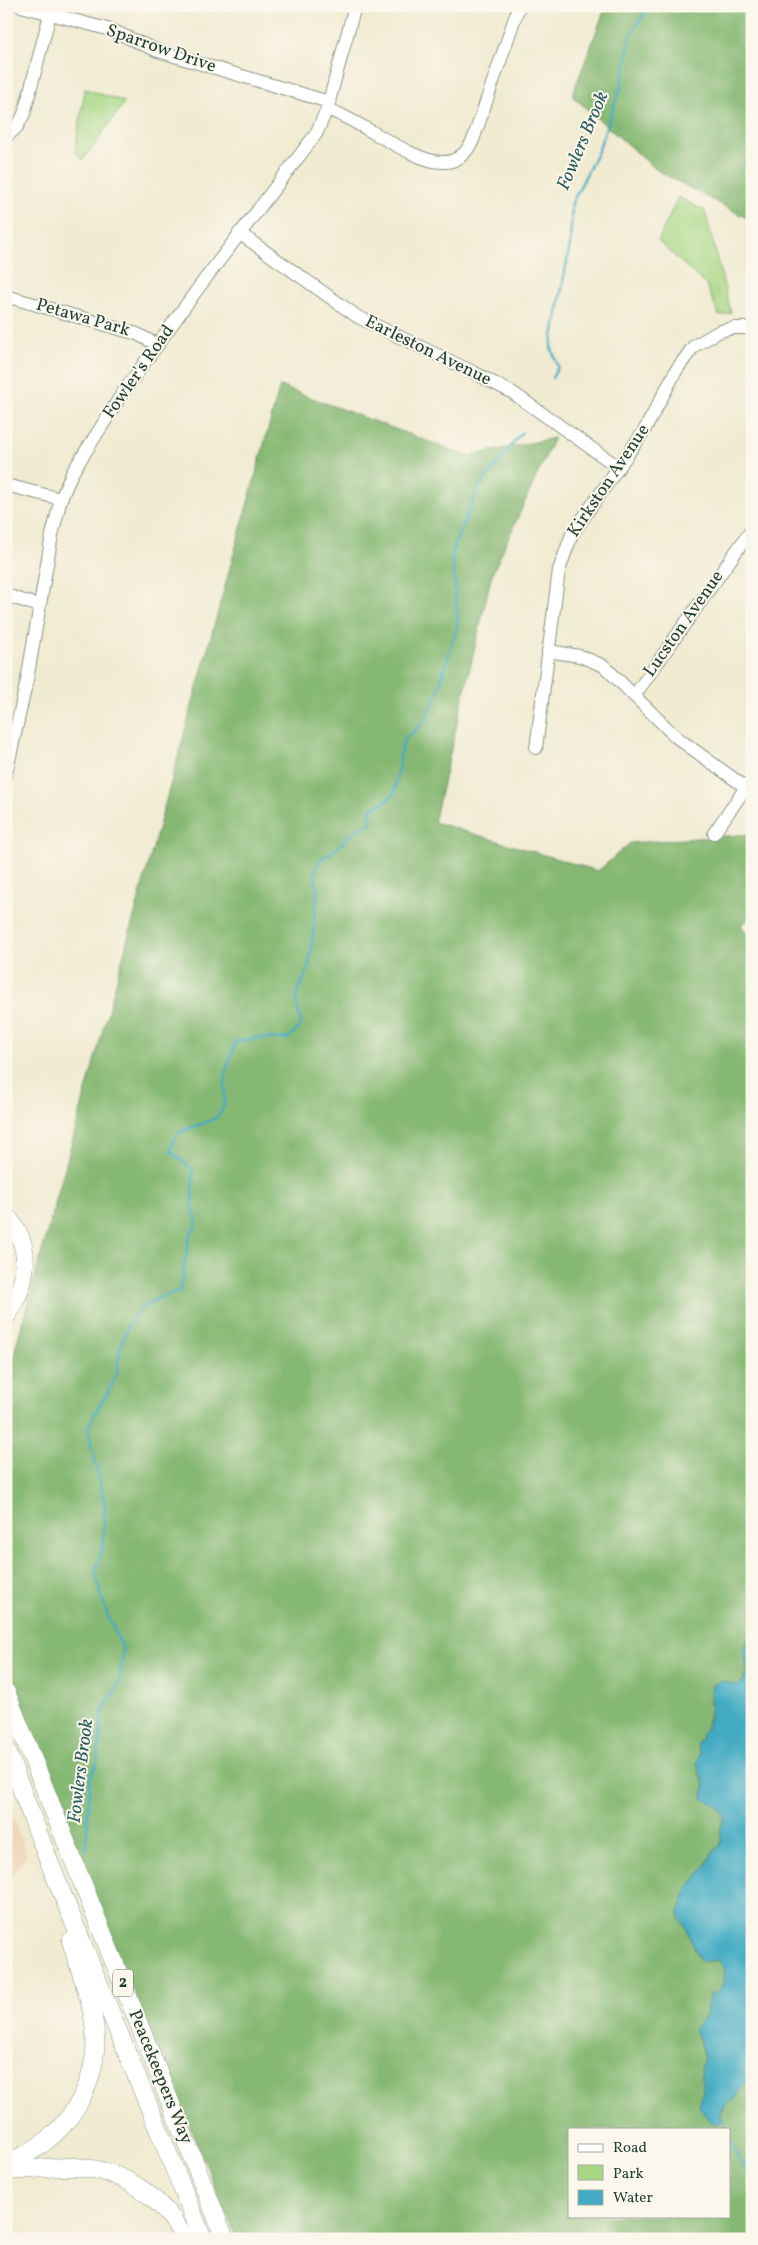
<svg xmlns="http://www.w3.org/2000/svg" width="758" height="2245" viewBox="0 0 758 2245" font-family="Vollkorn,serif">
<rect width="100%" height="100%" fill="#fbf7ec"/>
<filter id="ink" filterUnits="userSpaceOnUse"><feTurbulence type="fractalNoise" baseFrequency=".02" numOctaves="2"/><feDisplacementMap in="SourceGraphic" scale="10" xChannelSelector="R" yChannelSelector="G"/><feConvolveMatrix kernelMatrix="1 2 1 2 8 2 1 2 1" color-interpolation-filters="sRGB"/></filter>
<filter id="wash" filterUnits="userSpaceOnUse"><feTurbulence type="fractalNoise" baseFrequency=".0096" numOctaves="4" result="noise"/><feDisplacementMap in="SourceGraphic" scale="20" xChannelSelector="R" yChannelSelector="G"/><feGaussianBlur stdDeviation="1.12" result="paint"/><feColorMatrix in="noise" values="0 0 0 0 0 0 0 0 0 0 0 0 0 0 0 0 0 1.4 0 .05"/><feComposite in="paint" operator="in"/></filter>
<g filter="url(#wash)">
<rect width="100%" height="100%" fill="#f1ebd2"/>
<path fill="#efd6bb" d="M 6,1799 L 27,1855 L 6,1885 Z"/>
<g fill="#a7d785" stroke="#638a5c">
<path d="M 85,89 L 125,102 L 83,160 L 75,151 Z"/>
<path d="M 678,197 L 705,211 L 731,313 L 719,316 L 706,285 L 658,241 Z"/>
</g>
<g fill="#85b872" stroke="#527a53" fill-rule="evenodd">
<path d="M 606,6 L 752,6 L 752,221 L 658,171 L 572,96 Z"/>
<path d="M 280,386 L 467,456 L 554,438 L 492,574 L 434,822 L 598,871 L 630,843 L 752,834 L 752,916 L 741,925 L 752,942 L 752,1626 L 744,1653 L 748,1670 L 743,1682 L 736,1685 L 726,1683 L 710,1698 L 711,1711 L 700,1742 L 699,1774 L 705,1784 L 702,1794 C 709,1802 716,1805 723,1813 L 722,1840 L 720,1846 L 713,1851 L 706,1866 L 690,1885 L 679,1913 L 680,1918 L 685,1925 L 699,1959 L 702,1962 L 719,1960 C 729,1971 724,1992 710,1996 L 705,2017 L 696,2029 L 704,2059 L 701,2066 L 703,2091 L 701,2108 L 709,2120 L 715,2124 L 719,2123 L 724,2106 L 737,2094 L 742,2084 L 752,2075 L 752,2239 L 237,2239 L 83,1871 L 18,1696 L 6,1645 L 6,1382 ZM 569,2129 L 729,2129 L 729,2216 L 569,2216 Z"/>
</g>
<path fill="#43abc3" stroke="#31747c" d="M 752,1626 L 752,2075 L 740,2088 L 735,2099 L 724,2106 L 720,2113 L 723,2120 L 715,2124 L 709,2120 L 699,2107 L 703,2091 L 701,2066 L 704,2059 L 700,2040 L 694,2030 L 705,2017 L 710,1995 C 724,1993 728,1971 719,1960 L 702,1962 L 699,1959 L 685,1925 L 680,1918 L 679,1913 L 687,1889 L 706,1866 L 714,1851 L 720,1846 L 722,1840 L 720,1831 L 725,1816 L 718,1806 L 703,1799 L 705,1784 L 699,1771 L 697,1762 L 700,1754 L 697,1745 L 702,1738 L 701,1735 C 713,1723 710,1701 712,1685 L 722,1681 L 736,1685 L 743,1682 L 748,1670 L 744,1653 Z"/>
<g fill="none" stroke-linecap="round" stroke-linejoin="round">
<g stroke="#43abc3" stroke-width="2.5">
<path d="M 552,378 L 558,367 L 551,347 L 570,245 L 572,203 L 598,151 L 621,87 L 631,36 L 648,6"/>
<path d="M 86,1850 L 90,1778 L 98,1761 L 102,1712 L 120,1682 L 123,1648 L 108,1617 L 95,1573 L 103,1547 L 105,1506 L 88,1429 C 94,1410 108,1396 115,1378 C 118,1371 118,1362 119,1355 C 129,1313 138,1303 180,1291 L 190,1233 L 195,1228 L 197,1220 C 189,1205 194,1187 193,1170 L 171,1152 L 173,1141 L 179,1133 L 216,1118 L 221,1112 L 224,1105 L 226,1070 L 236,1041 L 259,1038 L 287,1039 L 300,1027 C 303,1016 295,1008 297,997 C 298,986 307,975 309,964 C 314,940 314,915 318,890 C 313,878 315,870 321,858 C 342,852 347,827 371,824 L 371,808 L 385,802 L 394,794 L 403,741 L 423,723 L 435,700 L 458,624 L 452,551 L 479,487 L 522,432"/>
<path d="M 723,2120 L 727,2129"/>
<path d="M 729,2134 L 738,2158 L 752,2178"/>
</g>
</g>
</g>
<g filter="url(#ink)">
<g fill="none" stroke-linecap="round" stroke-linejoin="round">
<g stroke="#889483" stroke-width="14">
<g id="minor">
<path d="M 21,6 L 111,30 L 158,51 L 329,102"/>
<path d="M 327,109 C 358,119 415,164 444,162 C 458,162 467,152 473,140 L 519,6"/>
<path d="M 6,137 L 17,127 L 24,114 L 50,14"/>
<path d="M 239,233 L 358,317 L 475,373 L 513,393 L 618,467"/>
<path d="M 6,296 L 137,334 L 158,345"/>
<path d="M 6,485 L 61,499"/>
<path d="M 6,595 L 39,606"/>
<path d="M 548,651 L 580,656 L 604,666 L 676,737 L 752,792"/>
<path d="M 634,696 L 752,529"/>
<path d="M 536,748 L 559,570 L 572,534 L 644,431 L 677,369 L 694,346 L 720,331 L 734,328 L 752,328"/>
<path d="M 6,774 L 27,680 L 52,535 L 61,499 L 72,473 L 122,394 L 199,287 L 316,134 L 327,109 L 355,6"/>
<path d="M 714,833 L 752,779"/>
</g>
</g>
<g stroke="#889483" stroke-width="19">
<g id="highway">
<path d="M 6,1216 C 35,1246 27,1284 6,1317"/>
<path d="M 6,1692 L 225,2239"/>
<path d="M 6,1749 L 50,1864 L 203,2239"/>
<path d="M 6,2163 C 64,2142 103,2086 94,2023 C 90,1995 79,1968 71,1941"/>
<path d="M 6,2171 C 29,2170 52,2166 75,2167 C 124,2170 161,2196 185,2239"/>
</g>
</g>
<use href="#minor" stroke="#fff" stroke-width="12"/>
<use href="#highway" stroke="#fff" stroke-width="18"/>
</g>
</g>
<g text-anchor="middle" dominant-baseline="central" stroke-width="4" stroke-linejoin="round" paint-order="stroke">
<rect fill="#fbf7ec" stroke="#61756b" stroke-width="1" x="113" y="1969.5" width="20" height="27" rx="4"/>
<g font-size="16" font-weight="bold" fill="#1f3d34">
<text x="123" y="1983">2</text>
</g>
<g font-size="18" fill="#1f3d34" stroke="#fbf7ec">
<text transform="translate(161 49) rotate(19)">Sparrow Drive</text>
<text transform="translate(83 318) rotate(16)">Petawa Park</text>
<text transform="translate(428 351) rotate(26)">Earleston Avenue</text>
<text transform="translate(139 372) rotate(-55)">Fowler's Road</text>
<text transform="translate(609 481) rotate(-56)">Kirkston Avenue</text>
<text transform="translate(684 624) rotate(-55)">Lucston Avenue</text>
<text transform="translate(160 2077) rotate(68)">Peacekeepers Way</text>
</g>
<g font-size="19" font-style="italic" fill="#2a5e5f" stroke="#fbf7ec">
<text transform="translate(583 141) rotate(-67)">Fowlers Brook</text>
<text transform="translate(81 1771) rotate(-83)">Fowlers Brook</text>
</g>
</g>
<rect width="758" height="2245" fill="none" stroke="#fbf7ec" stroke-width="25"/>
<rect x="568" y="2128" width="162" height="90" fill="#fbf7ec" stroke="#a3ada2"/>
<rect x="578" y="2144" width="25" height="8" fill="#ffffff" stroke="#a3ada2"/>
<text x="613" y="2152" font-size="15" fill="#1f3d34">Road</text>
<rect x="578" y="2165" width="25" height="15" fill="#a7d785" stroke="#a3ada2"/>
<text x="613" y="2178" font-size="15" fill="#1f3d34">Park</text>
<rect x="578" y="2190" width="25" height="15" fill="#43abc3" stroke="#a3ada2"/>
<text x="613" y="2202" font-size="15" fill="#1f3d34">Water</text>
</svg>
